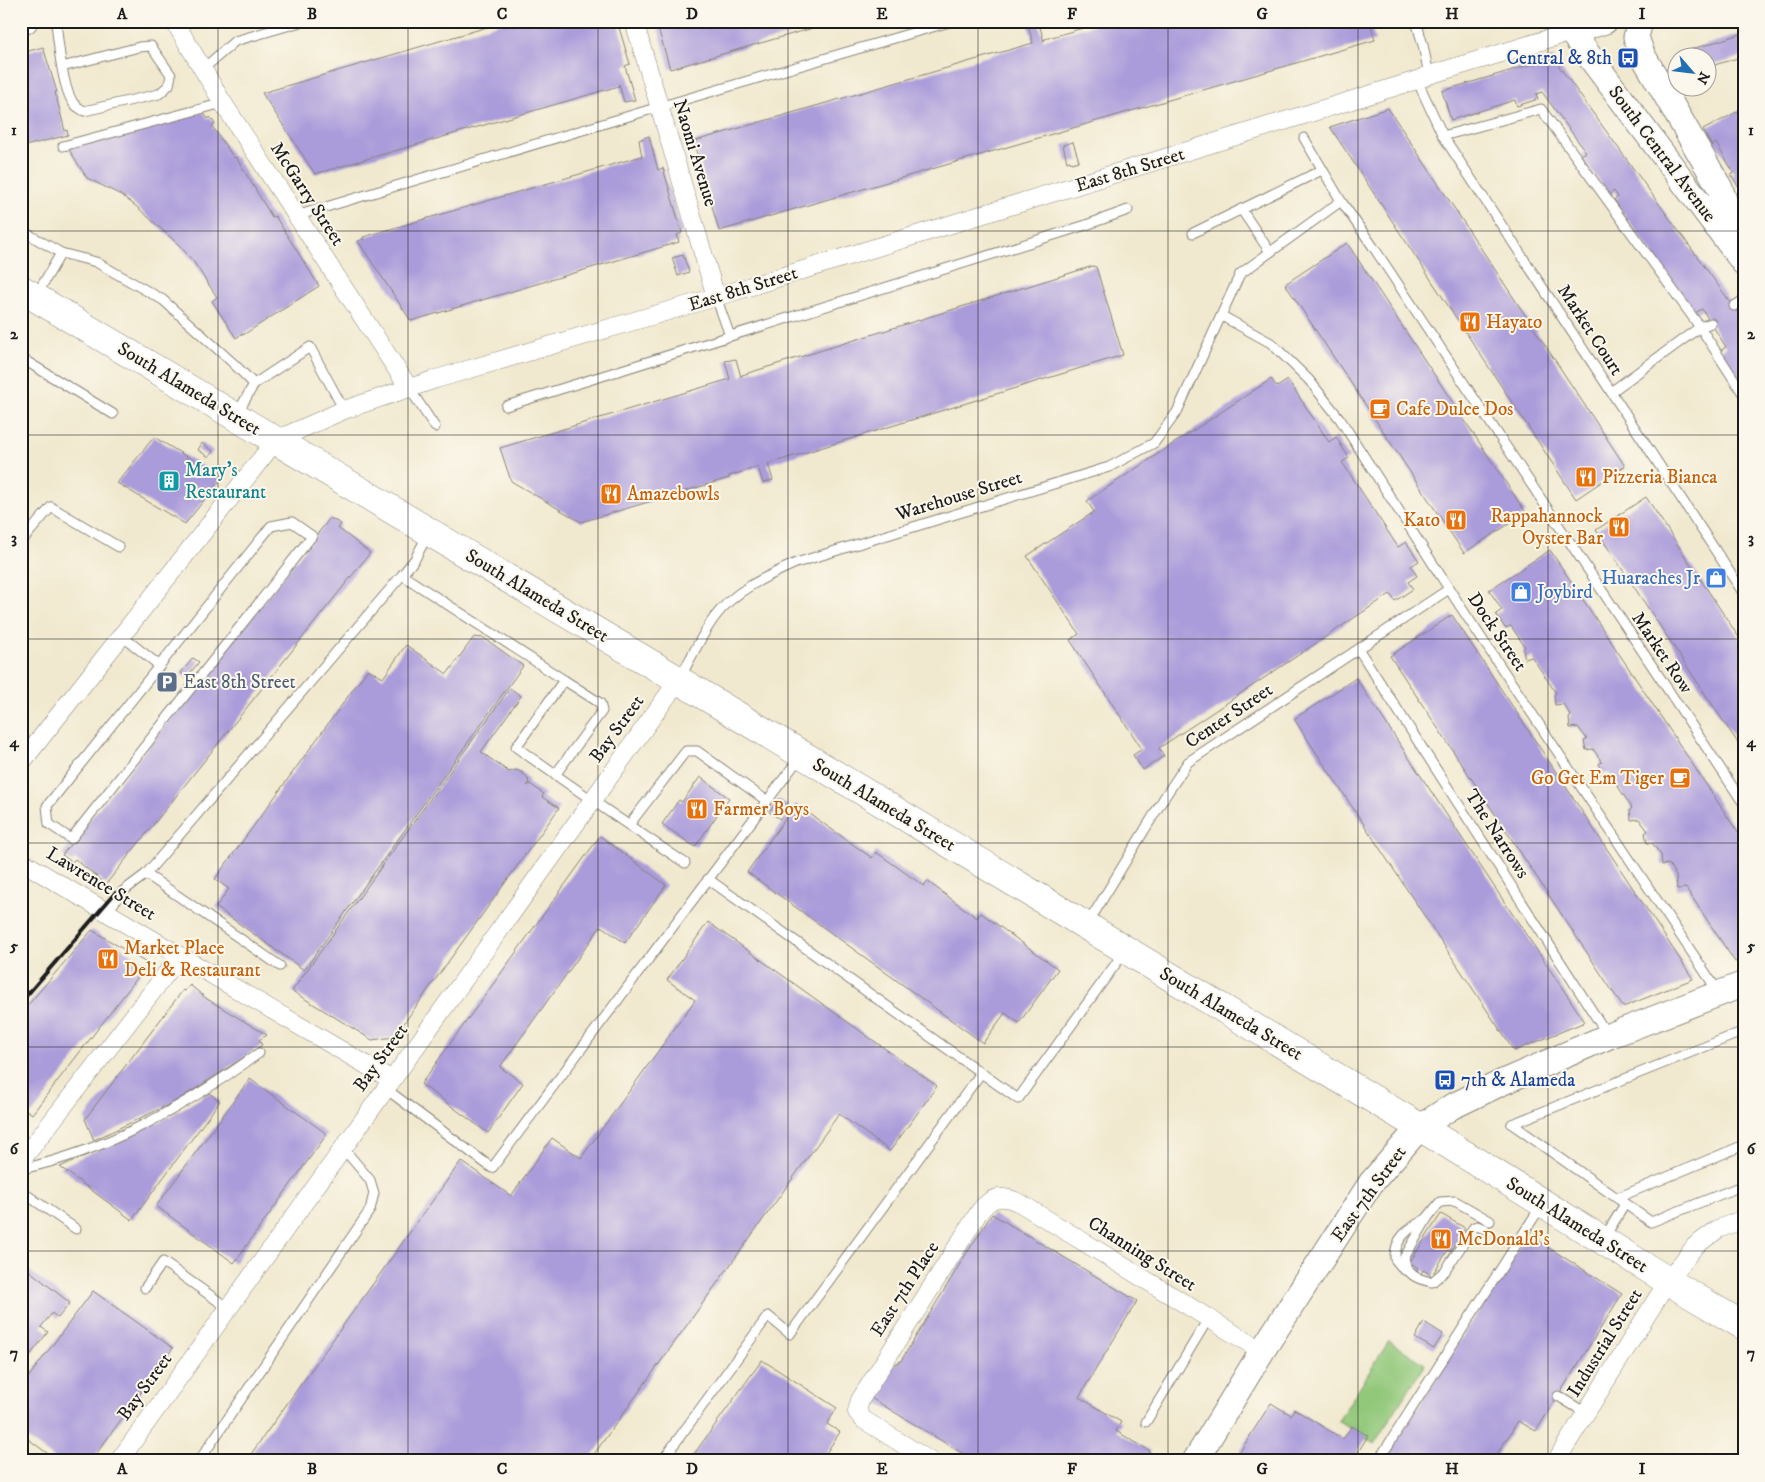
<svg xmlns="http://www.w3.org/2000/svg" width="1765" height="1482" viewBox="0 0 1765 1482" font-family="'IM FELL DW Pica',serif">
<rect width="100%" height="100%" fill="#fbf7ec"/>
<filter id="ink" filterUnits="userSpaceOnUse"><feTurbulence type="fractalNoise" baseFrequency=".02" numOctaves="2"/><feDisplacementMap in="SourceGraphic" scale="10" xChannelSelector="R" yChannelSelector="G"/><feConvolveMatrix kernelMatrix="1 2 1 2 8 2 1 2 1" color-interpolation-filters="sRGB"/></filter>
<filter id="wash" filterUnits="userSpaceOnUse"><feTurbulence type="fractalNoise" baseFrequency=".0096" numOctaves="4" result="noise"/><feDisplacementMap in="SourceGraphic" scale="20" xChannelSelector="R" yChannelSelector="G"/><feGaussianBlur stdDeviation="1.12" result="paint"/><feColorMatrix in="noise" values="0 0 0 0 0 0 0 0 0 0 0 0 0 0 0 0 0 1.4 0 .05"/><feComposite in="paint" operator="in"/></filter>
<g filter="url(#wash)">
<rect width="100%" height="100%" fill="#f1e9cf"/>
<path fill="#92c87a" stroke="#57724b" d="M 1389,1341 L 1425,1364 L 1374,1444 L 1338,1421 Z"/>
<g id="blocks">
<g fill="#aa9bda">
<path d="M 508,21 L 617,21 L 630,64 L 625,66 L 635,100 L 624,102 L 619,84 L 619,86 L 315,174 L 262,93 Z"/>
<path d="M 656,21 L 834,21 L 834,22 L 670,69 Z"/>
<path d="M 1107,21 L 1370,21 L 1375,40 L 719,231 L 694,143 L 695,141 L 1033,43 L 1028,25 L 1036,23 L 1036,24 L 1039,24 L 1044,41 L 1045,39 Z"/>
<path d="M 1744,33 L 1744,56 L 1708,67 L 1708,58 L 1688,58 L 1686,51 Z"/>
<path d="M 43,47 L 57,92 L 55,92 L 65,131 L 67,130 L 68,135 L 21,147 L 21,55 L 22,53 Z"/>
<path d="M 1553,58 L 1744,321 L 1744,387 L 1720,351 L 1726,347 L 1702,309 L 1695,313 L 1614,200 L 1618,197 L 1614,191 L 1609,195 L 1581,155 L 1586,152 L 1542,92 L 1536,94 L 1538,99 L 1517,106 L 1515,100 L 1451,120 L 1442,91 Z"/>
<path d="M 1388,108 L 1625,466 L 1576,499 L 1330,127 Z"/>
<path d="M 1744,108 L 1744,181 L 1738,186 L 1731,175 L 1734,173 L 1716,143 L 1712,146 L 1703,130 Z"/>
<path d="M 203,112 L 208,119 L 210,117 L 215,124 L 212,126 L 234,158 L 236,157 L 272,217 L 275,216 L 319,286 L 243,335 L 242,334 L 236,338 L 212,301 L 217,297 L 193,261 L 179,245 L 137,207 L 121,195 L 87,178 L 68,148 Z"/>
<path d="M 649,136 L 658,170 L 663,168 L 682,233 L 677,235 L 679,242 L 411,321 L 358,241 L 364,239 L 363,237 L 642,156 L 642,157 L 639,140 Z"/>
<path d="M 1073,142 L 1079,161 L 1071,163 L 1070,161 L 1067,162 L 1063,145 Z"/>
<path d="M 1347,243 L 1526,513 L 1464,553 L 1285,284 Z"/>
<path d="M 683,255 L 689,272 L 678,276 L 672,258 Z"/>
<path d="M 1093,266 L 1096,267 L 1123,355 L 768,464 L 773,480 L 763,483 L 758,467 L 729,476 L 729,478 L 581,522 L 511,481 L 500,448 L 730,379 L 725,361 L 736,359 L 741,377 L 742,376 L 742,375 Z"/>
<path d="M 1271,379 L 1277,387 L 1288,380 L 1329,442 L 1336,437 L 1349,458 L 1342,462 L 1398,547 L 1406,542 L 1419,561 L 1411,566 L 1417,576 L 1408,582 L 1413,589 L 1395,601 L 1390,594 L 1159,748 L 1164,756 L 1143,770 L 1133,755 L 1142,749 L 1070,640 L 1079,634 L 1027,556 L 1094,512 L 1087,501 Z"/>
<path d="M 154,437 L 222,478 L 185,524 L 117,483 Z"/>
<path d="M 202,443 L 213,451 L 209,457 L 198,450 Z"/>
<path d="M 1646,497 L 1744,645 L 1744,752 L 1596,530 Z"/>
<path d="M 330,518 L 341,524 L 338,528 L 370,553 L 106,884 L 75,859 L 72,862 L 62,855 Z"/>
<path d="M 1550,550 L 1739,834 L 1741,833 L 1744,837 L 1744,958 L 1735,962 L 1686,888 L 1677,889 L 1676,876 L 1669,864 L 1662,865 L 1661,855 L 1652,843 L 1647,843 L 1645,833 L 1648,831 L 1639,819 L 1631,820 L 1630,810 L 1632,808 L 1609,773 L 1601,774 L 1599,764 L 1602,762 L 1593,749 L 1586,750 L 1584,741 L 1587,739 L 1578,727 L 1570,728 L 1569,718 L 1571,716 L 1563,704 L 1555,705 L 1554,695 L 1556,693 L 1532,657 L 1525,659 L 1523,649 L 1525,647 L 1511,626 L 1505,628 L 1496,614 L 1502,610 L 1489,590 Z"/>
<path d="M 1452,615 L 1693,979 L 1623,1007 L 1390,656 Z"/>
<path d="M 474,637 L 484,638 L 523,666 L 304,970 L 216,907 L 229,889 L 215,879 L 368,669 L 383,678 L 406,645 L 447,674 Z"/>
<path d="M 193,658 L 199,662 L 186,678 L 181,673 Z"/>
<path d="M 1356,678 L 1501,897 L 1585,1022 L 1514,1051 L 1294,719 Z"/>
<path d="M 510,688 L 521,696 L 481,752 L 509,772 L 516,770 L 523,773 L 528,779 L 529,784 L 527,786 L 530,784 L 544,794 L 542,797 L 559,808 L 394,1037 L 372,1040 L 292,991 Z"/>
<path d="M 700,777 L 729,798 L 695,847 L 662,824 L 679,800 L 682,802 Z"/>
<path d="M 779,799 L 789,806 L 780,819 L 769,812 Z"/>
<path d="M 796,804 L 872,858 L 876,852 L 924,886 L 927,881 L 977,918 L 981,913 L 1058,969 L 1019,1023 L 1005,1013 L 983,1043 L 747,872 Z"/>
<path d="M 600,836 L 666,885 L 625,943 L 601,926 L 500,1067 L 523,1083 L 488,1133 L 421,1084 Z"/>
<path d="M 708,922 L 937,1086 L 890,1151 L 839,1114 L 589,1461 L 246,1461 L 461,1161 L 511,1196 L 552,1138 L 581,1158 L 695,1000 L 667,980 Z"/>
<path d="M 92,930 L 148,964 L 32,1114 L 21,1106 L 21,1013 Z"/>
<path d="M 190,985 L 207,999 L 267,1035 L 259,1040 L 262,1045 L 200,1086 L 174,1102 L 94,1140 L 85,1119 L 183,990 L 185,991 Z"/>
<path d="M 250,1079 L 327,1134 L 234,1263 L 156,1206 Z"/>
<path d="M 209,1093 L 220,1101 L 132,1220 L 60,1167 L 169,1117 Z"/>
<path d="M 992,1214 L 1137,1301 L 1079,1397 L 1121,1422 L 1116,1431 L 1150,1451 L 1144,1461 L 975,1461 L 871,1398 L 891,1366 L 901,1361 L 966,1254 Z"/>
<path d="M 1441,1214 L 1465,1228 L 1450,1252 L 1448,1250 L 1434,1272 L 1435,1275 L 1431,1277 L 1430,1274 L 1423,1270 L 1421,1274 L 1417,1271 L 1418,1268 L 1410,1262 Z"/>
<path d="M 1527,1234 L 1622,1294 L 1536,1431 L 1518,1421 L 1493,1461 L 1384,1461 Z"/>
<path d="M 21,1264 L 70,1303 L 58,1318 L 52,1313 L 41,1327 L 48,1332 L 21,1367 Z"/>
<path d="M 93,1291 L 173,1348 L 91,1461 L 58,1461 L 21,1434 L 21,1387 Z"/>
<path d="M 1424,1322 L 1443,1334 L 1434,1349 L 1415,1338 Z"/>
<path d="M 762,1360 L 837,1408 L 827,1424 L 840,1432 L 821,1461 L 689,1461 Z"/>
<path d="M 1271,1403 L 1291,1415 L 1294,1409 L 1343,1439 L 1352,1426 L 1368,1436 L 1356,1455 L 1363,1459 L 1363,1461 L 1234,1461 Z"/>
</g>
</g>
</g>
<g filter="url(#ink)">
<use href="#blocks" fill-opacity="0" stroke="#868276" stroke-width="1"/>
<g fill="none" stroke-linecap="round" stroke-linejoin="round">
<g stroke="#868276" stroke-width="11">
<g id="service">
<path d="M 56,21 C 58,41 62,89 74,104 C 77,107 81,109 84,111 L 159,94 L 169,85 L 171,75 L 151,46 L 139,47 L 62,67"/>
<path d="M 1416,21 L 1423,45 L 1429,75"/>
<path d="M 203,69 L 235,41 L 304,21"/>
<path d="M 1417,80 L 1443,136 L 1744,594"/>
<path d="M 1443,136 L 1541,109 L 1700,327 L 1744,395"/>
<path d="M 1304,138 L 1341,201"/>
<path d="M 63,146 L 223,103"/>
<path d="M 1241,209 L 1270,252"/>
<path d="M 296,216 L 659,107 L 953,21"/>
<path d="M 21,230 L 61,253 L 96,262 L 163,300 L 233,363 L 254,384 L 310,347 L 344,410"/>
<path d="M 1193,233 L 1322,170"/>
<path d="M 37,294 L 61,253"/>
<path d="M 716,297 L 730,336"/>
<path d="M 1734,306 L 1744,300"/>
<path d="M 1222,316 L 1271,343 L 1309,380 L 1340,419 L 1462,609 L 1719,993"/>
<path d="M 21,358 L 113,414"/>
<path d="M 409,388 L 435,427"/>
<path d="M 1611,392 L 1700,327 L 1711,323"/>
<path d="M 506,406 L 1086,225 L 1128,210"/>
<path d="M 237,414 L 254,384"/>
<path d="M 292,522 L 312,536 L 71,839 L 49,824 L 47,806 L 271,526 Z"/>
<path d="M 21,542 L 51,507 L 119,547"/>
<path d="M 402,575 L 564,680"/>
<path d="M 122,636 L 160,666"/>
<path d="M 1359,650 L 1607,1034"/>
<path d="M 680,678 C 691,658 701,636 714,618 C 733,591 767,576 796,563 L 1109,467 L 1154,443 L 1177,412 L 1240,274 L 1341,201 L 1374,248 L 1744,804"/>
<path d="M 555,775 L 602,711 L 600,703 L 564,680 L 516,747 C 572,787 628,825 685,863"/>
<path d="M 629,825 L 686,751 L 697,751 L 767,801"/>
<path d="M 146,874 L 280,966"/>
<path d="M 708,879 L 1018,1099 L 1125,951"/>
<path d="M 107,912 L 122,892 L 146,874 L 402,575 L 415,559 L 428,534"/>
<path d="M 1087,925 L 1164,798 L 1188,762 L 1449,589"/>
<path d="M 386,1089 L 492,1168 L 800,757"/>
<path d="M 1512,1124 L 1651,1222 L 1744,1185"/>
<path d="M 1512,1124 L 1744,1031"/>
<path d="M 21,1169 C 108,1151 187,1105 259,1053"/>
<path d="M 21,1191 L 76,1229"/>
<path d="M 1617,1198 L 1744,1145"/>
<path d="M 1485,1229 L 1477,1226 L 1474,1227 L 1445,1271 L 1432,1282 C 1416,1279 1407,1275 1404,1258 L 1428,1217 L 1440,1202 L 1455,1201 L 1490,1221"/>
<path d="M 1604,1238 L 1625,1204"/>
<path d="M 1407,1271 L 1403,1269 L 1395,1259 C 1394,1238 1409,1228 1426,1219"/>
<path d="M 145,1288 L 163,1262 L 228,1308"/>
<path d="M 1558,1396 L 1586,1413"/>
<path d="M 1146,1422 L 1208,1319"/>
<path d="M 199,1461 L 370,1210 L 374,1193 L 370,1180 L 343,1148"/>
<path d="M 662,1461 L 768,1316 L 790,1334 L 981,1073"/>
<path d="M 1378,1461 L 1541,1206"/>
</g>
</g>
<g stroke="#868276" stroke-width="19">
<g id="minor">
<path d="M 174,21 L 223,103 L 409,388"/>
<path d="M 634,21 L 716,297"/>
<path d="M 21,763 L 276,440 L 344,410 L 436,379 L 716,297 L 1417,80 L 1429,75 L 1571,32"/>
<path d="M 21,861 L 180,956 L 392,1080"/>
<path d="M 21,1161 L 180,956"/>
<path d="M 119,1461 L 678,681"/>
<path d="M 930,1461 L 864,1420 L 857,1412 L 860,1400 L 979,1212 C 992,1196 1001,1194 1020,1203 L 1262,1351"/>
<path d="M 1556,1461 L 1668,1281 L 1695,1246 L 1718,1229 L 1744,1219"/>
</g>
</g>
<g stroke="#868276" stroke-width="27">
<g id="secondary">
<path d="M 1563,21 L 1744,263"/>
<path d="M 1640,21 L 1636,37 L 1642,54 L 1720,188 L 1739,245"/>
<path d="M 21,22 L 25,21"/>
<path d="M 1571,32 L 1605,21"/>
<path d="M 1195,1461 L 1262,1351 L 1371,1183 L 1419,1128 L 1451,1107 L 1503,1082 L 1609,1036 L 1744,984"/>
</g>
</g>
<g stroke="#868276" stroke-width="29">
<path id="primary" d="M 21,289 L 695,690 L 1451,1146 L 1668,1281 L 1744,1326"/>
</g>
<use href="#service" stroke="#fff" stroke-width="9"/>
<use href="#minor" stroke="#fff" stroke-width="18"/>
<use href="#secondary" stroke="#fff" stroke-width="25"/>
<use href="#primary" stroke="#fff" stroke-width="28"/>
<path stroke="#1c1c1c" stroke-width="4" d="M 21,1002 L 115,893"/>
</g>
</g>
<path fill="none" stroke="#1c1c1c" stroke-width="1" stroke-opacity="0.55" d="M 218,21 L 218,1461M 408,21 L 408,1461M 598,21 L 598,1461M 788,21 L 788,1461M 978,21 L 978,1461M 1168,21 L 1168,1461M 1358,21 L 1358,1461M 1548,21 L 1548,1461M 21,231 L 1744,231M 21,435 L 1744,435M 21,639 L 1744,639M 21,843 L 1744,843M 21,1047 L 1744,1047M 21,1251 L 1744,1251"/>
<defs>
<g id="bus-square" transform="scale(1.125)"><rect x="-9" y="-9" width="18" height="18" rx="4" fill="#1a4fb4" stroke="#fbf7ec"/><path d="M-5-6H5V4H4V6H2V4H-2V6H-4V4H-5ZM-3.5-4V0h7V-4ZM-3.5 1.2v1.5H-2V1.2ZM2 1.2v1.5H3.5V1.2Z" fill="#fff"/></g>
<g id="restaurant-square" transform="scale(1.125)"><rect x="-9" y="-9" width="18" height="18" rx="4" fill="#e8710a" stroke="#fbf7ec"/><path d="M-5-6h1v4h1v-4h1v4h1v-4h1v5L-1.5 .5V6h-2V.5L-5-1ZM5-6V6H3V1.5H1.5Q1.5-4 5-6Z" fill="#fff"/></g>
<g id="cafe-square" transform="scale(1.125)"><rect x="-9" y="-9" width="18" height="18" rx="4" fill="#e8710a" stroke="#fbf7ec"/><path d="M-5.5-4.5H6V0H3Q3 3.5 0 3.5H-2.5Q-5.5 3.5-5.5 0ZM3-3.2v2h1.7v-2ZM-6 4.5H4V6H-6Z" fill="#fff"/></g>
<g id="building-square" transform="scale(1.125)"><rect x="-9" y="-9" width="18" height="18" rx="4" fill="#0f9aa8" stroke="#fbf7ec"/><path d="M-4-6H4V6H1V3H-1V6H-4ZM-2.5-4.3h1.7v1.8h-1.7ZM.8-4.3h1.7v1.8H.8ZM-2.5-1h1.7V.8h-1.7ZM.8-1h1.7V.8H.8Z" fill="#fff"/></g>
<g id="shop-square" transform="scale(1.125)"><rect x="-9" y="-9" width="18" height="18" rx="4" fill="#3f7fe0" stroke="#fbf7ec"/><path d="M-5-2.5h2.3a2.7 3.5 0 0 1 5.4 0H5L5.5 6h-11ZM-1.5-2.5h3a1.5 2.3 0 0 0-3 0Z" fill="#fff"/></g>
<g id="parking-square" transform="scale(1.125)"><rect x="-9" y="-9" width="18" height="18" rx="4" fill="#5c6f8a" stroke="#fbf7ec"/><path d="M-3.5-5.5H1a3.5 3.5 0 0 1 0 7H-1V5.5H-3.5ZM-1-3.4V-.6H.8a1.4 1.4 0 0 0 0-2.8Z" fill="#fff"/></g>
</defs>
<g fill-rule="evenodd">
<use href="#bus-square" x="1628" y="58"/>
<use href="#restaurant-square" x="1470" y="322"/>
<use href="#cafe-square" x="1380" y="409"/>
<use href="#restaurant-square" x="1586" y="477"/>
<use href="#building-square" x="169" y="481"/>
<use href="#restaurant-square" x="611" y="494"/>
<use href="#restaurant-square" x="1456" y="520"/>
<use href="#restaurant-square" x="1619" y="527"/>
<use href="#shop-square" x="1716" y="578"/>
<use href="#shop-square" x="1521" y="592"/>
<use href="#parking-square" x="167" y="682"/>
<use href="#cafe-square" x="1680" y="778"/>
<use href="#restaurant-square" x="697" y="809"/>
<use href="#restaurant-square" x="108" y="959"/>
<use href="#bus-square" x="1445" y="1080"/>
<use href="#restaurant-square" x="1441" y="1239"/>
</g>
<g text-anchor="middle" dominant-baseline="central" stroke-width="4" stroke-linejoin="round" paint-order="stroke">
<g font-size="19" fill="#164399" stroke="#fbf7ec" text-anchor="end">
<text x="1612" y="58">Central &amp; 8th</text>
<text x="1461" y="1080" text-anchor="start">7th &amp; Alameda</text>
</g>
<g font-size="19" fill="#1c1c1c" stroke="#fbf7ec">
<text transform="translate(695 153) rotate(73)">Naomi Avenue</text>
<text transform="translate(1662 154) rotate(53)">South Central Avenue</text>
<text transform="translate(1130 170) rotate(-17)">East 8th Street</text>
<text transform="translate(307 194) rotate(57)">McGarry Street</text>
<text transform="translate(743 289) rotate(-17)">East 8th Street</text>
<text transform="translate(1590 330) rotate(57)">Market Court</text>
<text transform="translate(189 389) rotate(31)">South Alameda Street</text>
<text transform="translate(959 496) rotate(-17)">Warehouse Street</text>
<text transform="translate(537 596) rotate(31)">South Alameda Street</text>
<text transform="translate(1497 632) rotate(56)">Dock Street</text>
<text transform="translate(1662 653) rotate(56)">Market Row</text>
<text transform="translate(1229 716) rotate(-34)">Center Street</text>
<text transform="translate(617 729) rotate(-54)">Bay Street</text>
<text transform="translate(884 805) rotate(31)">South Alameda Street</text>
<text transform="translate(1497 834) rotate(57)">The Narrows</text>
<text transform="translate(101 884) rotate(31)">Lawrence Street</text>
<text transform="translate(1231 1014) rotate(31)">South Alameda Street</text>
<text transform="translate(381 1058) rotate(-54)">Bay Street</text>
<text transform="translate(1369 1194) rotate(-54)">East 7th Street</text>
<text transform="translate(1577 1225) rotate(32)">South Alameda Street</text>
<text transform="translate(1142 1254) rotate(32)">Channing Street</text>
<text transform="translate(905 1289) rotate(-57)">East 7th Place</text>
<text transform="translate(1605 1343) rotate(-58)">Industrial Street</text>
<text transform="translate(145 1387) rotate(-54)">Bay Street</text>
</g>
<g font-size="19" fill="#c56008" stroke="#fbf7ec" text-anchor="start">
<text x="1486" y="322">Hayato</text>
<text x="1396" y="409">Cafe Dulce Dos</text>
<text x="1602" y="477">Pizzeria Bianca</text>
<text x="627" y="494">Amazebowls</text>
<text x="1603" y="516" text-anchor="end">Rappahannock<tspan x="1603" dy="22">Oyster Bar</tspan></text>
<text x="1440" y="520" text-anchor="end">Kato</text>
<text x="1664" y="778" text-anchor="end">Go Get Em Tiger</text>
<text x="713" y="809">Farmer Boys</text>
<text x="124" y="948">Market Place<tspan x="124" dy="22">Deli &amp; Restaurant</tspan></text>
<text x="1457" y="1239">McDonald's</text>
</g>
<g font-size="19" fill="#0d838f" stroke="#fbf7ec" text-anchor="start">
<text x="185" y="470">Mary's<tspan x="185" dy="22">Restaurant</tspan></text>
</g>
<g font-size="19" fill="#366cbe" stroke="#fbf7ec" text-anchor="end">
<text x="1700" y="578">Huaraches Jr</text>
<text x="1537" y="592" text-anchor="start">Joybird</text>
</g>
<g font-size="19" fill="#4e5e75" stroke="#fbf7ec" text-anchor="start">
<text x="183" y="682">East 8th Street</text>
</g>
</g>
<rect width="1765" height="1482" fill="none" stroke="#fbf7ec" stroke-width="55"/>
<g transform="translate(1692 72) rotate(118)"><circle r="24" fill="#fbf7ec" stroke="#a29f99"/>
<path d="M0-4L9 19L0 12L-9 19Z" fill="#1f6fb2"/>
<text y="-8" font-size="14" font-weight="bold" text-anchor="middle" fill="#1c1c1c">N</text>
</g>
<rect x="28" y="28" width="1710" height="1426" fill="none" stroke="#1c1c1c" stroke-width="2"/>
<g font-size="16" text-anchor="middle" font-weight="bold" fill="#1c1c1c">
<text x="122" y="19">A</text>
<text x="312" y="19">B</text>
<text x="502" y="19">C</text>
<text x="692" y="19">D</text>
<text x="882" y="19">E</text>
<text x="1072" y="19">F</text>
<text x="1262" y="19">G</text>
<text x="1452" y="19">H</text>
<text x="1642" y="19">I</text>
<text x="14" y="135">1</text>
<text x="1751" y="135">1</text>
<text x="14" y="339">2</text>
<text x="1751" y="339">2</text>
<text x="14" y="543">3</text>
<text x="1751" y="543">3</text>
<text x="14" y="747">4</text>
<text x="1751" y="747">4</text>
<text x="14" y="951">5</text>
<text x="1751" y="951">5</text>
<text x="14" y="1154">6</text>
<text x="1751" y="1154">6</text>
<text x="14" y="1358">7</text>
<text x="1751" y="1358">7</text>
<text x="122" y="1474">A</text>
<text x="312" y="1474">B</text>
<text x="502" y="1474">C</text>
<text x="692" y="1474">D</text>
<text x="882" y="1474">E</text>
<text x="1072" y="1474">F</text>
<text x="1262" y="1474">G</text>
<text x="1452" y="1474">H</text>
<text x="1642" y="1474">I</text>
</g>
</svg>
